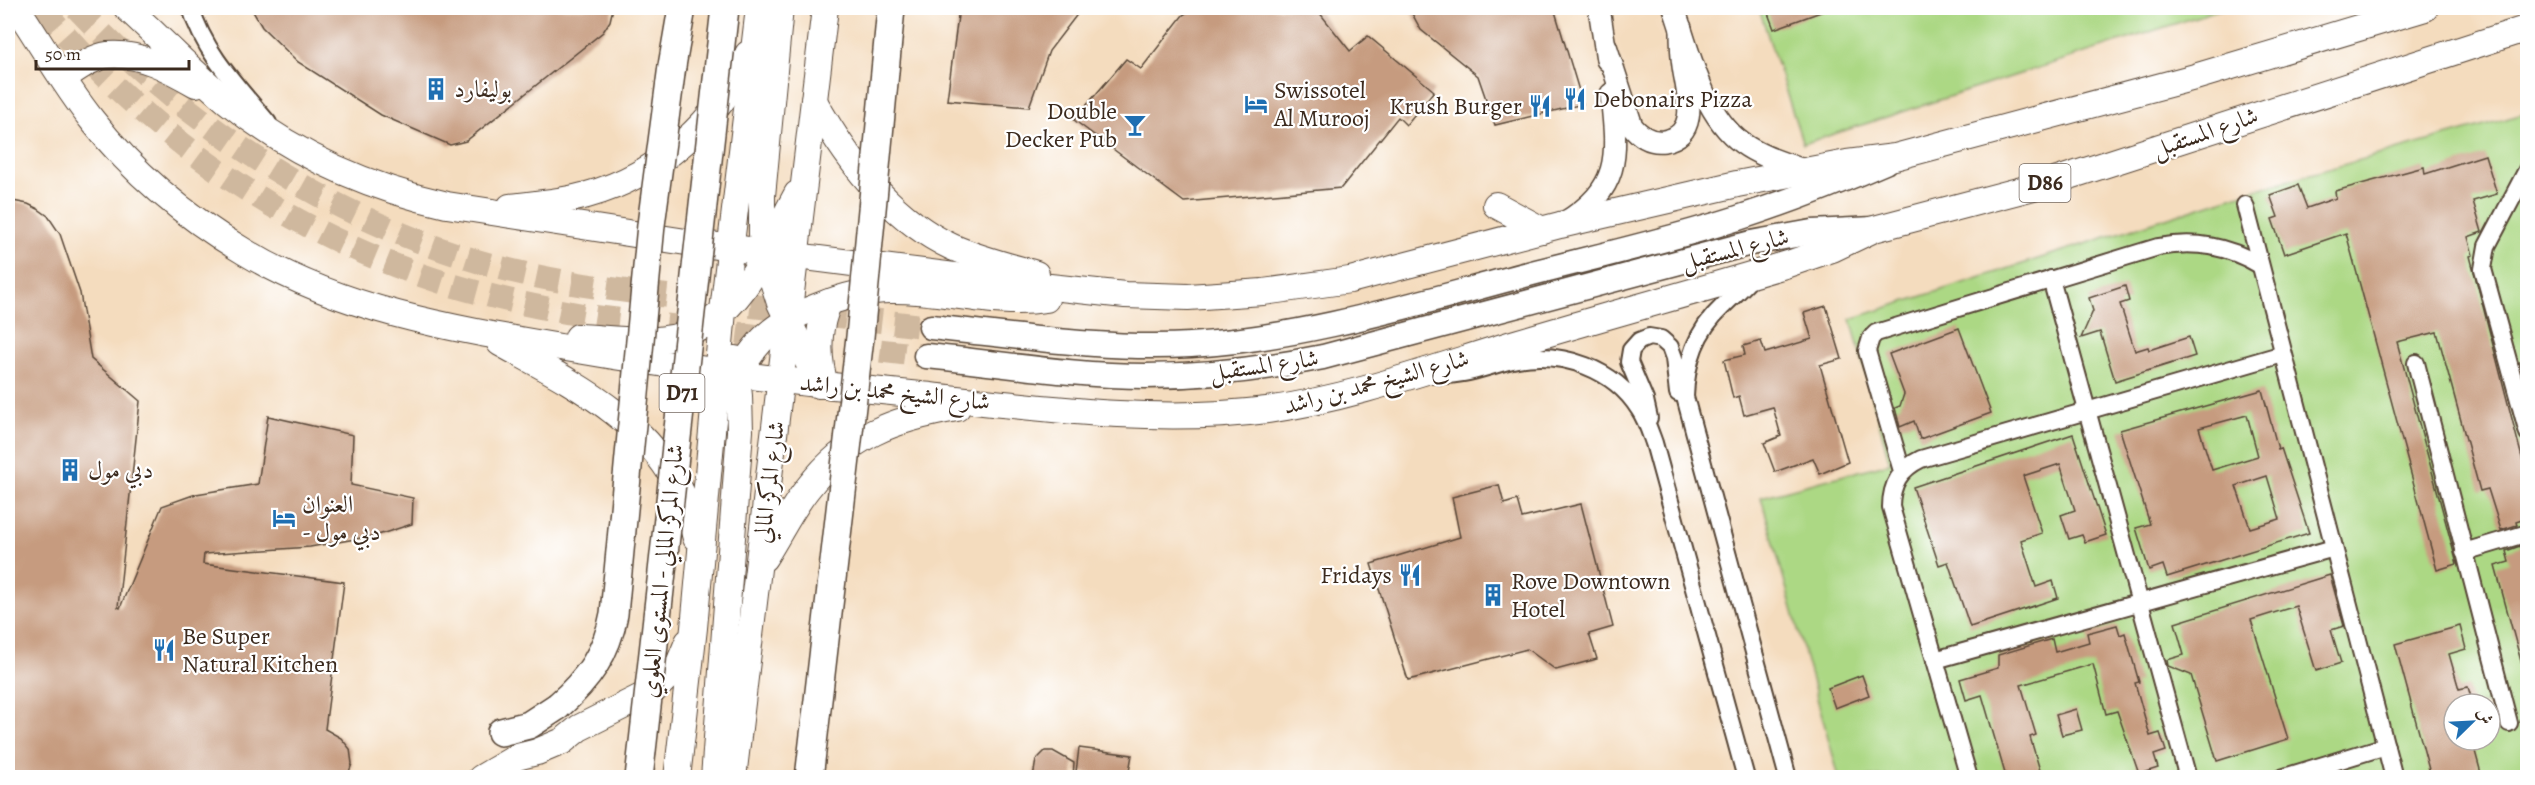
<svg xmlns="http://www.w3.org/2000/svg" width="2535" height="785" viewBox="0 0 2535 785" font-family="Alegreya,Amiri,serif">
<rect width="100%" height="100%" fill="#fff"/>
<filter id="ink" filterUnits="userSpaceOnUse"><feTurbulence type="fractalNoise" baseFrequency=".0167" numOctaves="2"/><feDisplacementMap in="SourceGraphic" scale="12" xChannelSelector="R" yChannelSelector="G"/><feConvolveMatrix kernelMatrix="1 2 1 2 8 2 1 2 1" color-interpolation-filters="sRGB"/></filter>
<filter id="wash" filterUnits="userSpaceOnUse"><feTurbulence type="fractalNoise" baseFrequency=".008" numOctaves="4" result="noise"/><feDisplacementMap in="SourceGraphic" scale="24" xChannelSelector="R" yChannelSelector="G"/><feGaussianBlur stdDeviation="1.35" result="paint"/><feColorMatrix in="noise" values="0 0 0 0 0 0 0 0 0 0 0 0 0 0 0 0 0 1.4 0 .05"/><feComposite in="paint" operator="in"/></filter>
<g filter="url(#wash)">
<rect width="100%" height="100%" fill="#f4dcbe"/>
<g fill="#acd884" stroke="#748151" stroke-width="1.5" fill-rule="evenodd">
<path d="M 1759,8 L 2224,8 L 1803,144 Z"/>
<path d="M 2527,113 L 2527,777 L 1839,777 L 1761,497 L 1890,463 L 1851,319 L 2247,192 ZM 2454,704 L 2490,704 L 2490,740 L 2454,740 Z"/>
</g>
<g id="blocks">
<g fill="#c69b7f" fill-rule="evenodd">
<path d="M 251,8 L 613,8 L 610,21 L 603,32 L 466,141 L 450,145 L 381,115 L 298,62 L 262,27 Z"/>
<path d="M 959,8 L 1082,8 L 1049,51 L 1029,107 L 947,100 Z"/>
<path d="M 1194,8 L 1311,8 L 1319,12 L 1350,51 L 1368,36 L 1434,91 L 1406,125 L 1398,117 L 1341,188 L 1184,202 L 1074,120 L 1126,59 L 1141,69 L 1183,15 Z"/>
<path d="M 1409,8 L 1554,8 L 1583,104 L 1495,125 L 1478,76 L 1421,30 Z"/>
<path d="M 1766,8 L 1829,8 L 1829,9 L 1774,29 Z"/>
<path d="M 2485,155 L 2497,194 L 2473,201 L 2482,232 L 2468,237 L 2473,255 L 2470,256 L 2528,481 L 2528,517 L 2516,521 L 2517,525 L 2501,530 L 2488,489 L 2480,491 L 2437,332 L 2397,342 L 2457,564 L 2437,570 L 2346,233 L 2284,254 L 2272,219 L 2278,217 L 2270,195 L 2298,185 L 2307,208 L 2336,198 L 2335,191 L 2424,167 L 2425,174 Z"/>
<path d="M 8,200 L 28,204 L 38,209 L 48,216 L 60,234 L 80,293 L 91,359 L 140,401 L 118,607 L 120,608 L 162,506 L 196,494 L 258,484 L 268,416 L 353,435 L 351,485 L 413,498 L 412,524 L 378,535 L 310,547 L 204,554 L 203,564 L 344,582 L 325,729 L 341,738 L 350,749 L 352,764 L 347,777 L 8,777 Z"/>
<path d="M 2125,286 L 2129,301 L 2120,304 L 2135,351 L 2148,347 L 2149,350 L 2189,337 L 2195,356 L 2115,381 L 2100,332 L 2081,338 L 2093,311 L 2089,298 Z"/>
<path d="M 1826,306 L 1842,359 L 1820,365 L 1848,462 L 1820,474 L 1813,458 L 1775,472 L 1764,443 L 1781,436 L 1773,407 L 1744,415 L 1739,396 L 1733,398 L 1724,360 L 1745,355 L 1743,346 L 1761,341 L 1765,353 L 1812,339 L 1804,313 Z"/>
<path d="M 1959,328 L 1991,413 L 1920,439 L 1914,421 L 1900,427 L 1895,408 L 1900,406 L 1904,394 L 1889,354 Z"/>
<path d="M 2262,390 L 2278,449 L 2281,448 L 2309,533 L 2167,577 L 2163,565 L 2149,570 L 2136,528 L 2150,524 L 2120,430 ZM 2247,415 L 2258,456 L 2212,470 L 2199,428 ZM 2267,476 L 2280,519 L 2250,528 L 2236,486 Z"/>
<path d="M 2073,434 L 2106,535 L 2085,542 L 2082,535 L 2069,539 L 2061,515 L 2075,510 L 2060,464 L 2023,476 L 2042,533 L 2021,540 L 2036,587 L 2053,581 L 2058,598 L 1970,627 L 1948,562 L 1939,565 L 1913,487 Z"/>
<path d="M 1499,485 L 1504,504 L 1517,500 L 1522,518 L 1581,504 L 1613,627 L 1589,634 L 1597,659 L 1556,670 L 1527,649 L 1408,680 L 1371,564 L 1460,537 L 1452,497 Z"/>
<path d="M 2523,545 L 2528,560 L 2528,665 L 2522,665 L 2495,566 L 2509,562 L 2506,551 Z"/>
<path d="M 2330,575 L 2344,626 L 2331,630 L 2341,663 L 2316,671 L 2296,606 L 2251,620 L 2288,739 L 2217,761 L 2191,675 L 2168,666 L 2167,660 L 2184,655 L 2175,623 Z"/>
<path d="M 2117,625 L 2120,635 L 2125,633 L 2139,682 L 2135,683 L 2150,736 L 2160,733 L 2166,751 L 2154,755 L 2158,768 L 2139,774 L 2117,711 L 2106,714 L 2093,664 L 2021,685 L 2036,735 L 2030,737 L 2042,777 L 2006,777 L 1982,695 L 1966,700 L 1960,679 L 1998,668 L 1998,655 L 2052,639 L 2055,652 L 2089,642 L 2087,633 Z"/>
<path d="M 2460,626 L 2466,649 L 2449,654 L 2459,689 L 2468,687 L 2473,704 L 2454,704 L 2454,740 L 2472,740 L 2482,777 L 2431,777 L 2395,644 Z"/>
<path d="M 1862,675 L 1869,695 L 1835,708 L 1828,688 Z"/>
<path d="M 2076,709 L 2082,730 L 2062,735 L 2056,715 Z"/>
<path d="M 1079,748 L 1132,755 L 1128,777 L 1076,772 Z"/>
<path d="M 1045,751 L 1053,751 L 1074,763 L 1073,777 L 1033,777 L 1036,760 Z"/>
</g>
</g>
</g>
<g filter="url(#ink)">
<use href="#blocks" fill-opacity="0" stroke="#574536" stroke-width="1.5"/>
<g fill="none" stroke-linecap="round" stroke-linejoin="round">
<g stroke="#cfb89e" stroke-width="24" stroke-dasharray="24 12" stroke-linecap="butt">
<path d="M 42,8 C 146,134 288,234 445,283 C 494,298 544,309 595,317 L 926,356"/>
<path d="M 77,8 C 193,131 337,223 501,268 C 567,285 634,292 701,300 C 778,309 855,318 931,327"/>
</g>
<g stroke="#574536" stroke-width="20">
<g id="minor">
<path d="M 191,8 C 204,53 238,87 268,123"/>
<path d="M 2528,168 L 2487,246 L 2483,269 L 2528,433"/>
<path d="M 2245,205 L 2394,778"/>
<path d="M 1753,276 C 1744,287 1733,296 1723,306 C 1696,331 1686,361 1685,397 L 1788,778"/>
<path d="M 2051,279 L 2188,778"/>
<path d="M 2416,363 L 2509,723"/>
<path d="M 1436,375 C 1465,377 1491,364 1518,359 C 1563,351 1614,369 1639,409 C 1646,419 1650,432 1654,443 L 1746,778"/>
<path d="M 1649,418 L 1645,400 L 1629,362 L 1631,350 L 1639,341 L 1649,337 L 1661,339 L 1670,347 L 1674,358 L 1678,393"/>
<path d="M 1902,471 L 1867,351 L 1871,338 L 1876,333 L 2158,247 C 2196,240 2227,246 2260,265"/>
<path d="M 2464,552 L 2528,533"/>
<path d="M 1935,660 L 2334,548"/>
<path d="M 1969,778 L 1891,507 C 1891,484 1900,469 1921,459 L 2283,354"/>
<path d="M 2281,778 L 2386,746"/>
</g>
</g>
<g stroke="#574536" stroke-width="24">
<g id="tertiary">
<path d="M 1599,8 L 1607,60"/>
<path d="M 1674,8 C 1689,52 1703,115 1742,143 C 1761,157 1785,163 1806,171"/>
<path d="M 1606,46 L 1632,126 C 1640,136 1650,143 1664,141 C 1702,134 1686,90 1683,66 C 1681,53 1681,41 1681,28"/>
<path d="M 1564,223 C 1623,187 1617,154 1611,94"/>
</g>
</g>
<g stroke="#574536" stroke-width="27">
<g id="secondary">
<path d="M 931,327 C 1017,336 1105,350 1191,345 C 1300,338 1404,307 1509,279 C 1585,259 1663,242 1738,218 C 1788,202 1837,183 1885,162"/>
<path d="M 926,356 C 999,363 1073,376 1146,376 C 1206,376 1264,369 1323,357 L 1751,243 L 1812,232 L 1874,229"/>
</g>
</g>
<g stroke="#574536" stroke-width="28">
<g id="primary">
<path d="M 17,8 C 42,45 64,85 92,120 C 134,174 186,217 245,252 C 343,311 455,329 566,348 C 681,368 796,383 911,394 C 1029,406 1148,425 1267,410 C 1353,398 1436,367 1519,342 C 1608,315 1698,291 1788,264 L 1832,249 L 1874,229 L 2045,184 L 2528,28"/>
<path d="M 127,8 C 160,38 192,72 227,101 C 292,154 366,187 447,205 L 686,242 L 986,280 L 1125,295 L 1188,297 L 1263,292 L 1350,280 L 1560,225 L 1737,184 L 1847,163 L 1895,157 L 2195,77 L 2425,8"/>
<path d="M 780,8 L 762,196 L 762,234 L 769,269 L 780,303 L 819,385"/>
<path d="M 63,78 C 77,69 92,57 108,55 C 139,52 170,69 196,84"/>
<path d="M 814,101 C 846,159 890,218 952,247 C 979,259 1008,266 1036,274"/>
<path d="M 1496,205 L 1542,230"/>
<path d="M 510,207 C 535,204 562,202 587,195 C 657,176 720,121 748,54"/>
<path d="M 578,337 C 606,338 637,343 665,339 C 737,331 766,250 797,194"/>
<path d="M 500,343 C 572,383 649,419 684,498 C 690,510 692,525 696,538"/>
<path d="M 823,377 C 817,351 818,326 829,302"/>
<path d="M 734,381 C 756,340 773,324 816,307 C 841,297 865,290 891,290 C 943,289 995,307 1046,299"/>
<path d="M 764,558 C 779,535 791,509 808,488 C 849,435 894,419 957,408"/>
<path d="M 481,778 L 517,757 L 537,752 L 563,741 L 579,728 L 653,691 L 678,666 L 688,642"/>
<path d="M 677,778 L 694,628 L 723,311 L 759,8"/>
<path d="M 714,778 L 740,431 L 739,396 L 735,359"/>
<path d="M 733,778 L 825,8"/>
</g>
</g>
<g stroke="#574536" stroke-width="30">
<g id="trunk">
<path d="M 672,66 L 682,8"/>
<path d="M 501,732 L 529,725 L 558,706"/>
</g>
</g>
<use href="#minor" stroke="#fff" stroke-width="16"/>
<use href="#tertiary" stroke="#fff" stroke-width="21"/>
<use href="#secondary" stroke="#fff" stroke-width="24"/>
<use href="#primary" stroke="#fff" stroke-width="26"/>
<use href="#trunk" stroke="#fff" stroke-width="27"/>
<g stroke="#574536" stroke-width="30" stroke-linecap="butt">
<g id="trunk-bridge">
<path d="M 558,706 C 588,680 607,653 614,614 L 651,225 L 672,66"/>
<path d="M 639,778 L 725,8"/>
<path d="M 809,778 L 860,337 L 891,8"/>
</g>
</g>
<use href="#trunk-bridge" stroke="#fff" stroke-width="27"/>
</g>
</g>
<defs>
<g id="building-bare" transform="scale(1.8)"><path d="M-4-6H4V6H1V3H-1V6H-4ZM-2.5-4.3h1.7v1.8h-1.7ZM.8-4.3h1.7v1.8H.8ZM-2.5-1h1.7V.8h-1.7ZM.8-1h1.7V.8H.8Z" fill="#1f6fb2" stroke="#fff" stroke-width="2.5" paint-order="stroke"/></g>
<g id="restaurant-bare" transform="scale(1.8)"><path d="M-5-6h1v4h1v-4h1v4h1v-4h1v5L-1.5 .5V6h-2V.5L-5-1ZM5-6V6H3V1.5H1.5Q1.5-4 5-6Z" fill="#1f6fb2" stroke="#fff" stroke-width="2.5" paint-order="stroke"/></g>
<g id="hotel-bare" transform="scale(1.8)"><path d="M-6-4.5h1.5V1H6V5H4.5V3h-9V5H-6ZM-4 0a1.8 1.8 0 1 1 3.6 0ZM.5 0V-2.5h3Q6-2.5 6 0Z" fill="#1f6fb2" stroke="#fff" stroke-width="2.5" paint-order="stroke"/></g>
<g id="bar-bare" transform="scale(1.8)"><path d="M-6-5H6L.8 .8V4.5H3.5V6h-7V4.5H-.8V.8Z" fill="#1f6fb2" stroke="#fff" stroke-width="2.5" paint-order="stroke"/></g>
</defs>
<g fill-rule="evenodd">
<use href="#building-bare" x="436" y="89"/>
<use href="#restaurant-bare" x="1575" y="99"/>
<use href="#hotel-bare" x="1256" y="104"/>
<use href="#restaurant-bare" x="1540" y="106"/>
<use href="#bar-bare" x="1135" y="125"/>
<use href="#building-bare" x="70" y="470"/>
<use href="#hotel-bare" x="284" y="518"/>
<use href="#restaurant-bare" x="1410" y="575"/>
<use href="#building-bare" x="1493" y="595"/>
<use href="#restaurant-bare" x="164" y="650"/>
</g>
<g text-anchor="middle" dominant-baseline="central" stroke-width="4.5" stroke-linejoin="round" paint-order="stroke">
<g fill="#fff" stroke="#766a62" stroke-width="1.5">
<rect x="2019.5" y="164" width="51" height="38" rx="4.5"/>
<rect x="659.5" y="374" width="45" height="38" rx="4.5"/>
</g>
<g font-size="22" font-weight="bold" fill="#3b2a1e">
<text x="2045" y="183">D86</text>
<text x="682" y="393">D71</text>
</g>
<g font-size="24" fill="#3b2a1e" stroke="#fff" text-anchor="start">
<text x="454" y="89">بوليفارد</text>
<text x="1274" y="90">Swissotel<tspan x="1274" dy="28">Al Murooj</tspan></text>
<text x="1593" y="99">Debonairs Pizza</text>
<text x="1522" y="106" text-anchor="end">Krush Burger</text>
<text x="1117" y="111" text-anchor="end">Double<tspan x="1117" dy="28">Decker Pub</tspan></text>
<text x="88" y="470">دبي مول</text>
<text x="302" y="504">العنوان<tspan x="302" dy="28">- دبي مول</tspan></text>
<text x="1392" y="575" text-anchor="end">Fridays</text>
<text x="1511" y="581">Rove Downtown<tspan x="1511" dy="28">Hotel</tspan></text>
<text x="182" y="636">Be Super<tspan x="182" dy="28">Natural Kitchen</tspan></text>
</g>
<g font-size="24" fill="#3b2a1e" stroke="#fff">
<text transform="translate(2205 132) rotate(-19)">شارع المستقبل</text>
<text transform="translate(1735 249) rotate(-14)">شارع المستقبل</text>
<text transform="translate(1264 365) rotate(-8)">شارع المستقبل</text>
<text transform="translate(1376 382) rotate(-15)">شارع الشيخ محمد بن راشد</text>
<text transform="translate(895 392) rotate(6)">شارع الشيخ محمد بن راشد</text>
<text transform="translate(769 482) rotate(-83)">شارع المركز المالي</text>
<text transform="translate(662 571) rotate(-84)">شارع المركز المالي - المستوى العلوي</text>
</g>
</g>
<rect width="2535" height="785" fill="none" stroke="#fff" stroke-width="30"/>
<g transform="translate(2472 722) rotate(66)"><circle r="28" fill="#ffffff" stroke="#b1aaa5" stroke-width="1.5"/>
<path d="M0-4.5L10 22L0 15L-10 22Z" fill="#1f6fb2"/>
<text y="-9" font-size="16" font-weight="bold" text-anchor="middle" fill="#3b2a1e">ش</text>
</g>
<path d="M36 60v9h153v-9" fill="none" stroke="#3b2a1e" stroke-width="3"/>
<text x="45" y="60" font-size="18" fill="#3b2a1e" stroke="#ffffff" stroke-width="4.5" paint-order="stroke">50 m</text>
</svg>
